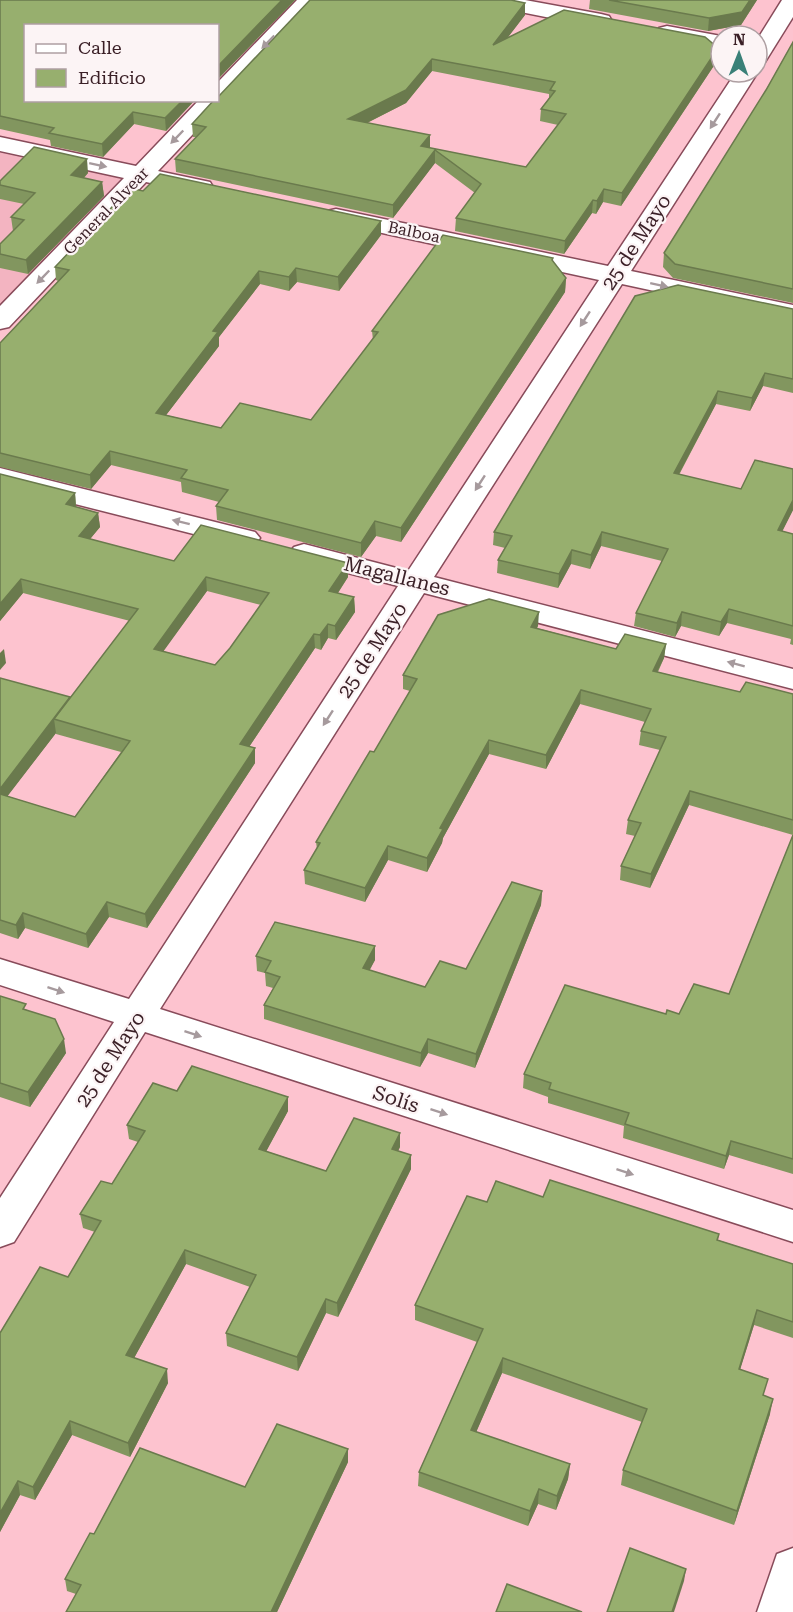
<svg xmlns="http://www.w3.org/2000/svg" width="793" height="1612" viewBox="0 0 793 1612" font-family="'Roboto Serif',serif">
<rect width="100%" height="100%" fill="#fdc3cf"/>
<path fill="#f3b4c1" d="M 0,144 L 141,174 L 0,321 Z"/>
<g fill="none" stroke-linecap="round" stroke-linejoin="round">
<g stroke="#884b5a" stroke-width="3">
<g id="minor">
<path d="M 297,0 L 320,0 L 158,171 L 210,182 L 213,187 L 210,192 L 201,194 L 146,182 L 9,327 L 0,329 L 0,306 L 124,178 L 0,151 L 0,137 L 136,166 L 199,100 L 218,100 L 218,82 Z"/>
<path d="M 480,0 L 525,0 L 601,14 L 609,16 L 612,21 L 609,26 L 601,28 L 491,6 L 483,5 Z"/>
<path d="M 782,0 L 793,0 L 793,17 L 765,62 L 757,64 L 757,40 Z"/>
<path d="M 667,26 L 721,36 L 721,50 L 659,38 L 656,33 L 659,28 Z"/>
<path d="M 757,70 L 758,72 L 631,271 L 793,305 L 793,321 L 622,284 L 434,577 L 793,669 L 793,689 L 424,593 L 160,1009 L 793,1210 L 793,1242 L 145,1032 L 14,1242 L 0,1247 L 0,1198 L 114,1022 L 0,985 L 0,959 L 129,999 L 398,586 L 294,559 L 289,553 L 294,547 L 304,544 L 408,571 L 599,280 L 336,223 L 327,221 L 324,216 L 327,211 L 336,209 L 608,266 L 736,72 L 757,72 Z"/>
<path d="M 0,468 L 255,532 L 260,538 L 255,544 L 245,547 L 0,485 Z"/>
<path d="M 793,1548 L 793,1612 L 757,1612 L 777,1554 Z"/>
</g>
</g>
<use href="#minor" fill="#fff" fill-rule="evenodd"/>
</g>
<g fill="#82965f" fill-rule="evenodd">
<path d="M 0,0 L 295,0 L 218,79 L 26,26 L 195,100 L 166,131 L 134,124 L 103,157 L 51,146 L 50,140 L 0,129 Z"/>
<path d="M 590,0 L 757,0 L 741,25 L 708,31 L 589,9 Z"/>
<path d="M 525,15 L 507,38 L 718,48 L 717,61 L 621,206 L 603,202 L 596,214 L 592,213 L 564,254 L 455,231 L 456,218 L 475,193 L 435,163 L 393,218 L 176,172 L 175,159 L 196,137 L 193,137 L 192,124 ZM 432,71 L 549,94 L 549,98 L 541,109 L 540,121 L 558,125 L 526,167 L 429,148 L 430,135 L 367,123 L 406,103 Z"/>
<path d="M 793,42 L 793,303 L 673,278 L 663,267 L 664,253 L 766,90 Z"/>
<path d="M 88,173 L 84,178 L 102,182 L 104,196 L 28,274 L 0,268 L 0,244 L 13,231 L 11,217 L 24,204 L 0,199 L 0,181 Z"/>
<path d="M 381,235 L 339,291 L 297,282 L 289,291 L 260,284 L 219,337 L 219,346 L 166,415 L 221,428 L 311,420 L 373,340 L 372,331 L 553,262 L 566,278 L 565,292 L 401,542 L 376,536 L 361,557 L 217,520 L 216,506 L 219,502 L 182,492 L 181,482 L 111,465 L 91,489 L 0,467 L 0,343 L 58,281 L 56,280 L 55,267 Z"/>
<path d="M 793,309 L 793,393 L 763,386 L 750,411 L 716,404 L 679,475 L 741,489 L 793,469 L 793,510 L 782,531 L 793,534 L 793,645 L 790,644 L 791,639 L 727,623 L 719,636 L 681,626 L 675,637 L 634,626 L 636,613 L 662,561 L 601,546 L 590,569 L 571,564 L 558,588 L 497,573 L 498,560 L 505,548 L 493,545 L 494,532 Z"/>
<path d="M 0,474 L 75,493 L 76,507 L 98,513 L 100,527 L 90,539 L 174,561 L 348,563 L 348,577 L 338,593 L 354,597 L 355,612 L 336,640 L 328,638 L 321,650 L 315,648 L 249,747 L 255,763 L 147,928 L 109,917 L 88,948 L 25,928 L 18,939 L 0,933 L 0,678 L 70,698 L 130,621 L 23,593 L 0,621 ZM 207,591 L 261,605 L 230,648 L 215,665 L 163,651 ZM 56,733 L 56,734 L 121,752 L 75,817 L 7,796 Z"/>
<path d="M 538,626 L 537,628 L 616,649 L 666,644 L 664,658 L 658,672 L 740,692 L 793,694 L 793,835 L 689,805 L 650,888 L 620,880 L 621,866 L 635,836 L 626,834 L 628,820 L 660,750 L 639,745 L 641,731 L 645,722 L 580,704 L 546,769 L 489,754 L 443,838 L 442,843 L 427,872 L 388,860 L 365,902 L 305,884 L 304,870 L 317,849 L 316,842 L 374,752 L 410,691 L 403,689 L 403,675 Z"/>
<path d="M 793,835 L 793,1174 L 729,1155 L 724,1169 L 623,1138 L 624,1126 L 548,1103 L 548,1097 L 523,1088 L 524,1074 L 666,1014 L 679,1014 L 729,994 Z"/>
<path d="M 542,891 L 541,905 L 475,1068 L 428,1053 L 420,1067 L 264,1019 L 264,1005 L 273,988 L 266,986 L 265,973 L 257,971 L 256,956 L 375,946 L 375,960 L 369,970 L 425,987 L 466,969 Z"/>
<path d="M 0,996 L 27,1010 L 66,1053 L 30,1107 L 0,1097 Z"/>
<path d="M 177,1091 L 288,1097 L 288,1111 L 266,1151 L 326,1171 L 400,1147 L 398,1151 L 411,1155 L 411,1169 L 338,1317 L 326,1313 L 298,1371 L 227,1346 L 226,1333 L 250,1287 L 186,1264 L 134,1358 L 168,1383 L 130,1457 L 72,1435 L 35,1500 L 20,1495 L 0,1532 L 0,1333 L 68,1277 L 95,1232 L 83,1228 L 80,1214 L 112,1184 L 138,1142 L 129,1139 L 127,1125 Z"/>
<path d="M 543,1197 L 719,1234 L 718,1240 L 793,1264 L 793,1338 L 754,1325 L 740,1369 L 765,1396 L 770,1414 L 734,1525 L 621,1485 L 623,1470 L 642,1422 L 502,1373 L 476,1432 L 570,1464 L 568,1479 L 556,1510 L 538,1504 L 528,1526 L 418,1486 L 419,1472 L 477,1342 L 415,1320 L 415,1305 L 487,1202 Z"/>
<path d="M 348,1449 L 348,1462 L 277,1612 L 66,1612 L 76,1594 L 67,1591 L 65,1579 L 94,1534 L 245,1487 Z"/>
</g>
<g fill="#6a7a4d">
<path d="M 282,0 L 295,0 L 218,79 L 218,66 Z"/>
<path d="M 750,0 L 757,0 L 741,25 L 708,31 L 709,18 Z"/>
<path d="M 525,3 L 525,15 L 493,57 L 493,45 Z"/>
<path d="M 718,48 L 717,61 L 621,206 L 622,193 Z"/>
<path d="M 432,59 L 432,71 L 406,103 L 349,132 L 348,119 Z"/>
<path d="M 183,100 L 195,100 L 166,131 L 165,118 Z"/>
<path d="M 133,112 L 134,124 L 103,157 L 102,144 Z"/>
<path d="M 430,135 L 430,148 L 421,159 L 421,146 Z"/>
<path d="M 435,150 L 435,163 L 393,218 L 393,205 Z"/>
<path d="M 87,159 L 88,173 L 73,189 L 71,175 Z"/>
<path d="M 102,182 L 104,196 L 28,274 L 26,260 Z"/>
<path d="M 604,189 L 603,202 L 596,214 L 597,201 Z"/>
<path d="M 593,200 L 592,213 L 564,254 L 565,241 Z"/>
<path d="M 381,221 L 381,235 L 339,291 L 338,277 Z"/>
<path d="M 296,268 L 297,282 L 289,291 L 289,277 Z"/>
<path d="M 259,271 L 260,284 L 219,337 L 219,346 L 157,427 L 156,413 L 213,331 Z"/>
<path d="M 566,278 L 565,292 L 401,542 L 401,528 Z"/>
<path d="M 765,373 L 763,386 L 750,411 L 752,398 Z"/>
<path d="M 718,391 L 716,404 L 672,487 L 674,473 Z"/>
<path d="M 110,451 L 111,465 L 91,489 L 90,475 Z"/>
<path d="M 75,493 L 76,507 L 66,504 Z"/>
<path d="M 793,500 L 793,510 L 776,544 L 778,530 Z"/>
<path d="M 98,513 L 100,527 L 81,550 L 79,536 Z"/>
<path d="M 375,521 L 376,536 L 361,557 L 361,543 Z"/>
<path d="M 602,532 L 601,546 L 590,569 L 591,555 Z"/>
<path d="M 572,550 L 571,564 L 558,588 L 559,574 Z"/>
<path d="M 348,563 L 348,577 L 330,605 L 329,591 Z"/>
<path d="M 206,577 L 207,591 L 155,663 L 154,649 Z"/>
<path d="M 21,579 L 23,593 L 0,621 L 0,604 Z"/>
<path d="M 354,597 L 355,612 L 336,640 L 335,626 Z"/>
<path d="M 729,609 L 727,623 L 719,636 L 721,622 Z"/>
<path d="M 539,612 L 538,626 L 530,641 L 531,627 Z"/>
<path d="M 682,612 L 681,626 L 675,637 L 677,623 Z"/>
<path d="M 328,624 L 328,638 L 321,650 L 320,635 Z"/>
<path d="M 314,634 L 315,648 L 241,759 L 240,744 Z"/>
<path d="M 666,644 L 664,658 L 651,684 L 653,671 Z"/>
<path d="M 4,649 L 6,663 L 0,670 L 0,653 Z"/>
<path d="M 581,690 L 580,704 L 546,769 L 546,755 Z"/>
<path d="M 70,697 L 54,719 L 56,733 L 0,806 L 0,789 Z"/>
<path d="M 489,740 L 489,754 L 443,838 L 442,843 L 427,872 L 427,858 L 440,828 Z"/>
<path d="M 255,748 L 255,763 L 147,928 L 145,914 Z"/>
<path d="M 690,791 L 689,805 L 650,888 L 651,874 Z"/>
<path d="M 388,846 L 388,860 L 365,902 L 365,888 Z"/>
<path d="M 542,891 L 541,905 L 475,1068 L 476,1054 Z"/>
<path d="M 107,902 L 109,917 L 88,948 L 86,934 Z"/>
<path d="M 23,913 L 25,928 L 18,939 L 16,925 Z"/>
<path d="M 375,946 L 375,960 L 363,983 L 363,968 Z"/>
<path d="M 64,1039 L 66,1053 L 30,1107 L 28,1092 Z"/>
<path d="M 428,1039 L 428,1053 L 420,1067 L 421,1053 Z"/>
<path d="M 288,1097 L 288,1111 L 260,1163 L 259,1149 Z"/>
<path d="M 400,1133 L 400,1147 L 392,1163 L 392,1149 Z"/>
<path d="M 731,1141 L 729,1155 L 724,1169 L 726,1156 Z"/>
<path d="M 411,1155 L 411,1169 L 338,1317 L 337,1303 Z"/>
<path d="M 185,1250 L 186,1264 L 128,1369 L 126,1355 Z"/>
<path d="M 326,1299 L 326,1313 L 298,1371 L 297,1357 Z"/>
<path d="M 757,1310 L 754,1325 L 736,1383 L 739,1369 Z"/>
<path d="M 503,1358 L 502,1373 L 471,1444 L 471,1430 Z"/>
<path d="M 167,1369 L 168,1383 L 130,1457 L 128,1443 Z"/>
<path d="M 773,1399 L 770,1414 L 734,1525 L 737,1511 Z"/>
<path d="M 70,1421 L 72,1435 L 35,1500 L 33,1487 Z"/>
<path d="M 348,1449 L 348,1462 L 277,1612 L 271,1612 Z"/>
<path d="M 570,1464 L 568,1479 L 556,1510 L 557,1496 Z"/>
<path d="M 18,1481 L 20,1495 L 0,1532 L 0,1513 Z"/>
<path d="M 539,1489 L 538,1504 L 528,1526 L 530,1511 Z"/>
<path d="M 686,1569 L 684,1581 L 674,1612 L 672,1612 Z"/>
</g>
<g fill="#97af6e" stroke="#6a7a4d" stroke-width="1.5" fill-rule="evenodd">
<path d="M 0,0 L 282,0 L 218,66 L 218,26 L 26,26 L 26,100 L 183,100 L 165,118 L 133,112 L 102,144 L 49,133 L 54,128 L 0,116 Z"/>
<path d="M 310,0 L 511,0 L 525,3 L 493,45 L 564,10 L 705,37 L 718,48 L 622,193 L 604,189 L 597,201 L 593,200 L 565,241 L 456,218 L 481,184 L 435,150 L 393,205 L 175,159 L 206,127 L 192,124 L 214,100 L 218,100 L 218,97 ZM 432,59 L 555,82 L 550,90 L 555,91 L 541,109 L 566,114 L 526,167 L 421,146 L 430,135 L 348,119 L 406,90 Z"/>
<path d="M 609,0 L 750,0 L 742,12 L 709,18 Z"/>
<path d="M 793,42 L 793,289 L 675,264 L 664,253 L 766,90 Z"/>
<path d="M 34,147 L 87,159 L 71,175 L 102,182 L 26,260 L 0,254 L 0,244 L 24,220 L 11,217 L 35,193 L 0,185 L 0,181 Z"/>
<path d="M 160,174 L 381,221 L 338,277 L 296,268 L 289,277 L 259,271 L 213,331 L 218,332 L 156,413 L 221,428 L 240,403 L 311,420 L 378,332 L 372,331 L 443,235 L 553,258 L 552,260 L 566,278 L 401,528 L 375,521 L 361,543 L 216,506 L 228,490 L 181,478 L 187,470 L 110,451 L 90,475 L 0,453 L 0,343 L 69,270 L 55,267 L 130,188 L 143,191 Z"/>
<path d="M 678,285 L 793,309 L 793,379 L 765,373 L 752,398 L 718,391 L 674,473 L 741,489 L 755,460 L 793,469 L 793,500 L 778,530 L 793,534 L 793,626 L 729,609 L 721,622 L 682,612 L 677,623 L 636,613 L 668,549 L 602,532 L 591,555 L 572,550 L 559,574 L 498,560 L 512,536 L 494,532 L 635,296 Z"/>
<path d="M 0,474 L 75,493 L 66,504 L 98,513 L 79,536 L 174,561 L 201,525 L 348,563 L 329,591 L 354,597 L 335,626 L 328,624 L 320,635 L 314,634 L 240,744 L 255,748 L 145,914 L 107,902 L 86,934 L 23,913 L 16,925 L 0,920 L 0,794 L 75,817 L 130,741 L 54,719 L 138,609 L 21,579 L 0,604 ZM 206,577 L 269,593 L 230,648 L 215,665 L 154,649 Z"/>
<path d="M 489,599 L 539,612 L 531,627 L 616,649 L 625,634 L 666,644 L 653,671 L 740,692 L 746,682 L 793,694 L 793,820 L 690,791 L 651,874 L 621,866 L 641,823 L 628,820 L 666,737 L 641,731 L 651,709 L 581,690 L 546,755 L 489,740 L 440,828 L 443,829 L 427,858 L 388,846 L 365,888 L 304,870 L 320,843 L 316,842 L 370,751 L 374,752 L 417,679 L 403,675 L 438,615 Z"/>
<path d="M 0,678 L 70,697 L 0,789 Z"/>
<path d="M 793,835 L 793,1159 L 731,1141 L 726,1156 L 625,1124 L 629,1113 L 549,1089 L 551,1083 L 524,1074 L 565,985 L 666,1014 L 667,1010 L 679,1014 L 694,984 L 729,994 Z"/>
<path d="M 512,882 L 542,891 L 476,1054 L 428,1039 L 421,1053 L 264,1005 L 280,977 L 265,972 L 271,961 L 256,956 L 275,922 L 375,946 L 363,968 L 425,987 L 440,961 L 466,969 Z"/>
<path d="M 0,996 L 26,1004 L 23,1009 L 55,1019 L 64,1039 L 28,1092 L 0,1083 Z"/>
<path d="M 192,1066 L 288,1097 L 259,1149 L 326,1171 L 354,1118 L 400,1133 L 392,1149 L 411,1155 L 337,1303 L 326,1299 L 297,1357 L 226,1333 L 256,1275 L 185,1250 L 126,1355 L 167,1369 L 128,1443 L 70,1421 L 33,1487 L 18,1481 L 0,1513 L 0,1333 L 40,1267 L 68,1277 L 101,1221 L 80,1214 L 101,1181 L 112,1184 L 145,1131 L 127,1125 L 153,1083 L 177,1091 Z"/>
<path d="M 550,1180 L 719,1234 L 717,1240 L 793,1264 L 793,1322 L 757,1310 L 739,1369 L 768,1379 L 763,1395 L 773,1399 L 737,1511 L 623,1470 L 647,1409 L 503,1358 L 471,1430 L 570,1464 L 557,1496 L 539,1489 L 530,1511 L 419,1472 L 483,1329 L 415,1305 L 467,1196 L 487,1202 L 496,1181 L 543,1197 Z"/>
<path d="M 277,1424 L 348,1449 L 271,1612 L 66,1612 L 81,1585 L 65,1579 L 90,1533 L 94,1534 L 140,1448 L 245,1487 Z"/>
<path d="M 630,1548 L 686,1569 L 672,1612 L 607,1612 Z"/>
<path d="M 507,1584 L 582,1612 L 496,1612 Z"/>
</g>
<defs><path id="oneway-solid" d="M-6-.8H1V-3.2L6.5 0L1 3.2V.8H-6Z" transform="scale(1.5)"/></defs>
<g fill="#a69a9d">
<use href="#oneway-solid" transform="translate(268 42) rotate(134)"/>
<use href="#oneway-solid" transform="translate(715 121) rotate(123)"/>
<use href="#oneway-solid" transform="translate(177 137) rotate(134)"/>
<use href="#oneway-solid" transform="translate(98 165) rotate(12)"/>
<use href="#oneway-solid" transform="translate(43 277) rotate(134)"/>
<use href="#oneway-solid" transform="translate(659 285) rotate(12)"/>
<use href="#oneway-solid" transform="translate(585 319) rotate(123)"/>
<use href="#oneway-solid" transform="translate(480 483) rotate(123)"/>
<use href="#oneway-solid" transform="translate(181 522) rotate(-166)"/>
<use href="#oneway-solid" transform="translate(736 664) rotate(-165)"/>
<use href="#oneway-solid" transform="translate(328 718) rotate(123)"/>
<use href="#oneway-solid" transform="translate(56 990) rotate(18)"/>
<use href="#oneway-solid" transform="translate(193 1034) rotate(18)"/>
<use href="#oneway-solid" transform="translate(439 1112) rotate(18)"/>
<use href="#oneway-solid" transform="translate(625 1172) rotate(18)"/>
</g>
<g text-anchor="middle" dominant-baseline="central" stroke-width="4.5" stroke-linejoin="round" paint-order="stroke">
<g font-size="16" fill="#3a1f26" stroke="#fcf4f5">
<text transform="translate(106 211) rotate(-46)">General Alvear</text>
<text transform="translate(414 232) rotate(12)">Balboa</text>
</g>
<g font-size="20" fill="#3a1f26" stroke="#fcf4f5">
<text transform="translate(636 242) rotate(-57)">25 de Mayo</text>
<text transform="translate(397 576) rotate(14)">Magallanes</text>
<text transform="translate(372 650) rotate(-57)">25 de Mayo</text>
<text transform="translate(110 1059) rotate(-57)">25 de Mayo</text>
<text transform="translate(396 1099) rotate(18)">Solís</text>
</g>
</g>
<rect x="24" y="24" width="195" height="78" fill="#fcf4f5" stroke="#ae9fa2" stroke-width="1.5"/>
<rect x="36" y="44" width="30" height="9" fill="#ffffff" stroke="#ae9fa2" stroke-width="1.5"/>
<text x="78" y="54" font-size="18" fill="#3a1f26">Calle</text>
<rect x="36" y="69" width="30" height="18" fill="#97af6e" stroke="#ae9fa2" stroke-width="1.5"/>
<text x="78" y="84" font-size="18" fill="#3a1f26">Edificio</text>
<g transform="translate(739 54) rotate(1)"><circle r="28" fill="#fcf4f5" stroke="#ae9fa2" stroke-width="1.5"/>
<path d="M0-4.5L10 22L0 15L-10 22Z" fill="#3a8078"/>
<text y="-9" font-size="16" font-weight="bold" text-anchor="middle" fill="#3a1f26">N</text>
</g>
</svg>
